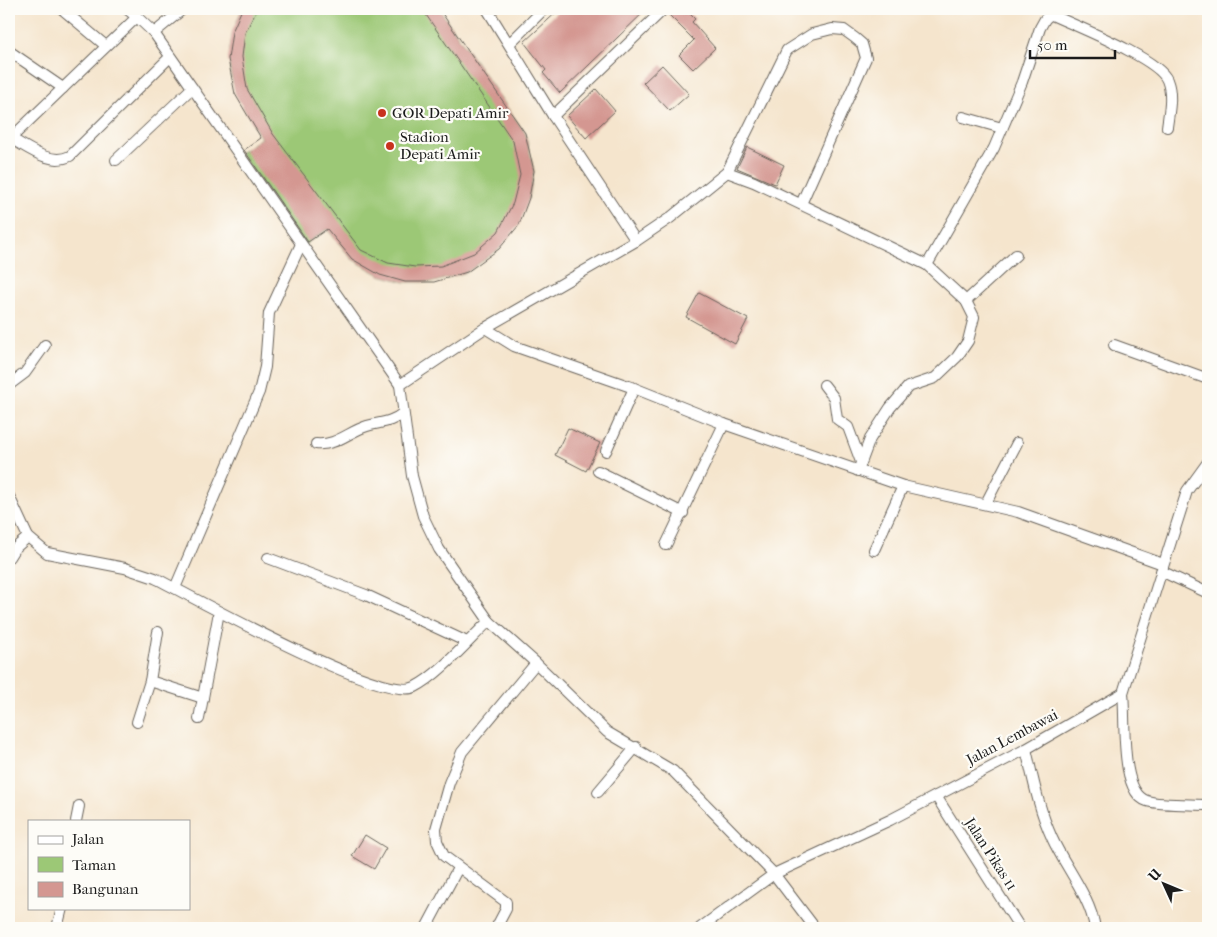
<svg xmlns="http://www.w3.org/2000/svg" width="1217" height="937" viewBox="0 0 1217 937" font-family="'IM FELL French Canon',serif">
<rect width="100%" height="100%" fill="#fdfcf7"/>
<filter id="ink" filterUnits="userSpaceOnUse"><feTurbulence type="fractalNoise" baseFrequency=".02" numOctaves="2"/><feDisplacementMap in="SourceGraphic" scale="10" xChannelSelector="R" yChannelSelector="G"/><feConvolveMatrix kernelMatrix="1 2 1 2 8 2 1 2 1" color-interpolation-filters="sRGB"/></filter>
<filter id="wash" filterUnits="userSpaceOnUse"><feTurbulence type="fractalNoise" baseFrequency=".0096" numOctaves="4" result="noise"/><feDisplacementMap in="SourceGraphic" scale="20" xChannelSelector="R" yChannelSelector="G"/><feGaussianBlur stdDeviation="1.12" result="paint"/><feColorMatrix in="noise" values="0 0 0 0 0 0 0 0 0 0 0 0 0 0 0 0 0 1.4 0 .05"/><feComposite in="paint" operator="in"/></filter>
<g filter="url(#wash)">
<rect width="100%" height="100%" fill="#f5e5cd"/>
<path fill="#9cc876" stroke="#5c7249" d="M 242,9 L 439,9 L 525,133 L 534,171 L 529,198 L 499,249 L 467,272 L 434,282 L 405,282 L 380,275 L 352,259 L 327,229 L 304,245 L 240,153 L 261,138 C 232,88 217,66 242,9 Z"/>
<g id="blocks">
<g fill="#d49791">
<path d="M 242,9 L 257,9 L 245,33 L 242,57 L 247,89 L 273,134 L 361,250 L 388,263 L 415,267 L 441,266 L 474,253 L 498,232 L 513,203 L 520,175 L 513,141 L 422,9 L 439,9 L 525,133 L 534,171 L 529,198 L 519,225 L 499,249 L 467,272 L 434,282 L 405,282 L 380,275 L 352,259 L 327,229 L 308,242 L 244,150 L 261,138 L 235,94 L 228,59 L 232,32 Z"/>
<path d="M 560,9 L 647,9 L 560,93 L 543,73 L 546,70 L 524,42 Z"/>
<path d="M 674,9 L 685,9 L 695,19 L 692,22 L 715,48 L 693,69 L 679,55 L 694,40 L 668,14 Z"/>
<path d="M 662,65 L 689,94 L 670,111 L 643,83 Z"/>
<path d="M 596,89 L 615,111 L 586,138 L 567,116 Z"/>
<path d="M 747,147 L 784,165 L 775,184 L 737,168 Z"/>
<path d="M 699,293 L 748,319 L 735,344 L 686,317 Z"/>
<path d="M 568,428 L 600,443 L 586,471 L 555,455 Z"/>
<path d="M 365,835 L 386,848 L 374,869 L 352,856 Z"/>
</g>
</g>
</g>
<g filter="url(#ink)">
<use href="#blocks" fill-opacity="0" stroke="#68625a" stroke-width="1"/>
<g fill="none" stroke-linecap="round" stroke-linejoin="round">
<g stroke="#68625a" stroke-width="12">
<g id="minor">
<path d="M 62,9 L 106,46"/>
<path d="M 183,9 L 154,33 L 400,385 L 485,328 L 514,346 L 634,388 L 724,424 L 903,486 L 1018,512 L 1163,564"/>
<path d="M 1050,14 C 1075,26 1158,58 1167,80 C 1173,95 1169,111 1167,127"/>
<path d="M 137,17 L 154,33"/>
<path d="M 510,43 L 544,9"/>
<path d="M 9,51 L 63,88"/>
<path d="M 553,116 L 664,9"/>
<path d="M 963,117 L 1002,128"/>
<path d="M 10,138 C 29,148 50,166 70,156 L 170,57"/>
<path d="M 9,140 L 137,17 L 127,9"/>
<path d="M 116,160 L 192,88"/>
<path d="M 727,172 L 754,182 L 927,265 L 966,301 L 974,317 L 968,341 L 957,357 L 935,378 L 908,387 L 890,408 L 870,439 L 858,471"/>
<path d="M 636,241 L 670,218 L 727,172 L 787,50 L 812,34 L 832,29 L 844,30 L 855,38 L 862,44 L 866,58 L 801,204"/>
<path d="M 927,265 L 994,148 L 1022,82 L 1040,28 L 1045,19 L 1056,9"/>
<path d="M 966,301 L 1016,255"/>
<path d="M 485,328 L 636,241 L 553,116 L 487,9"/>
<path d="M 1114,345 L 1208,379"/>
<path d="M 9,385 L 25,373 L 45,345"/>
<path d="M 400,385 L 412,476 L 423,516 L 439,549 L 489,621 L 536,663 L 607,732 L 673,771 L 774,874 L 815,928"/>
<path d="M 824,385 L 834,398 L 837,419 L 848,427 L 861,462"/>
<path d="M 316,444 C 336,446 348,432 367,426 C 380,422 391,423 403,413"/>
<path d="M 606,451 L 634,388"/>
<path d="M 598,471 L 683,513"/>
<path d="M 9,496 L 28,537 L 47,553 L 125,568 L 155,578 C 195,598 382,703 415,687 C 439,675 469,640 489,621"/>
<path d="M 986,503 L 1017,443"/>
<path d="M 666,545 L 724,424"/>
<path d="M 874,550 L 903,486"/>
<path d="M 9,557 L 14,549 L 28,537"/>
<path d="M 268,558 L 366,595 L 467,642"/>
<path d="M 1161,571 L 1208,593"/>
<path d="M 175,588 L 259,392 L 265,367 L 269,313 L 301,244"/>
<path d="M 158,632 L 150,681 L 203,698"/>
<path d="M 1123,693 C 1126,717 1119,792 1147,801 C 1160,805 1192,804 1208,805"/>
<path d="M 199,719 L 219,612"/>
<path d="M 137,722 L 150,681"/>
<path d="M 1026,749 C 1033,779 1039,810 1052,838 C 1065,867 1090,896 1095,928"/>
<path d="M 598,792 L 636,747"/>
<path d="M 936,796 L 1020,928"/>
<path d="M 76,821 L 79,806"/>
<path d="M 57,928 L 62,908"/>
<path d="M 426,928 L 458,868"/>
<path d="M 496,928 L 506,909 L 506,902 L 444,856 L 437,841 L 436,829 L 449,783 L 462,752 L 536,663"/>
<path d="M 700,928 L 774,874 L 890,820 L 1026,749 L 1123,693 L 1187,491 L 1208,462"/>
</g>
</g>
<use href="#minor" stroke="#fff" stroke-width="10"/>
</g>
</g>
<g fill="#c8321e" stroke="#fdfcf7" stroke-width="2">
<circle cx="382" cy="113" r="5"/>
<circle cx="390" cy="146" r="5"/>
</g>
<g text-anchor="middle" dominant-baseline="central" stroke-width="4.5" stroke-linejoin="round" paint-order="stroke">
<g font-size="15" fill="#1c1c1c" stroke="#fdfcf7" text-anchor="start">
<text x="392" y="113">GOR Depati Amir</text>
<text x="400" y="137">Stadion<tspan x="400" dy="17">Depati Amir</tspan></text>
</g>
<g font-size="15" fill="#1c1c1c" stroke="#fdfcf7">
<text transform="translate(1012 737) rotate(-28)">Jalan Lembawai</text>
<text transform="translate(991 854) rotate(57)">Jalan Pikas 11</text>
</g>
</g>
<rect width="1217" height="937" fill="none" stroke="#fdfcf7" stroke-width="30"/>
<rect x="28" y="820" width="162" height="90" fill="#fdfcf7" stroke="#a3a29f"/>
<rect x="38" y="836" width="25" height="8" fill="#ffffff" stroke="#a3a29f"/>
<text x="72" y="844" font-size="15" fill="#1c1c1c">Jalan</text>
<rect x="38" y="857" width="25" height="15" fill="#9cc876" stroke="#a3a29f"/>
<text x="72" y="870" font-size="15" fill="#1c1c1c">Taman</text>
<rect x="38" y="882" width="25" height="15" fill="#d49791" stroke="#a3a29f"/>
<text x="72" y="894" font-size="15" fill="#1c1c1c">Bangunan</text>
<g transform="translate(1164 884) rotate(314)" stroke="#fdfcf7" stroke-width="4" paint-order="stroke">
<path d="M0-4L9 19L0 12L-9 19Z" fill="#1c1c1c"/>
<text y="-8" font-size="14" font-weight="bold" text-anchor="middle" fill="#1c1c1c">U</text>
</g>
<path d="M1030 50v8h85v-8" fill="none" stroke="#1c1c1c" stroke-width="2.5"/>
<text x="1037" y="50" font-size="15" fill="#1c1c1c" stroke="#fdfcf7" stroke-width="4" paint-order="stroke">50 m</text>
</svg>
